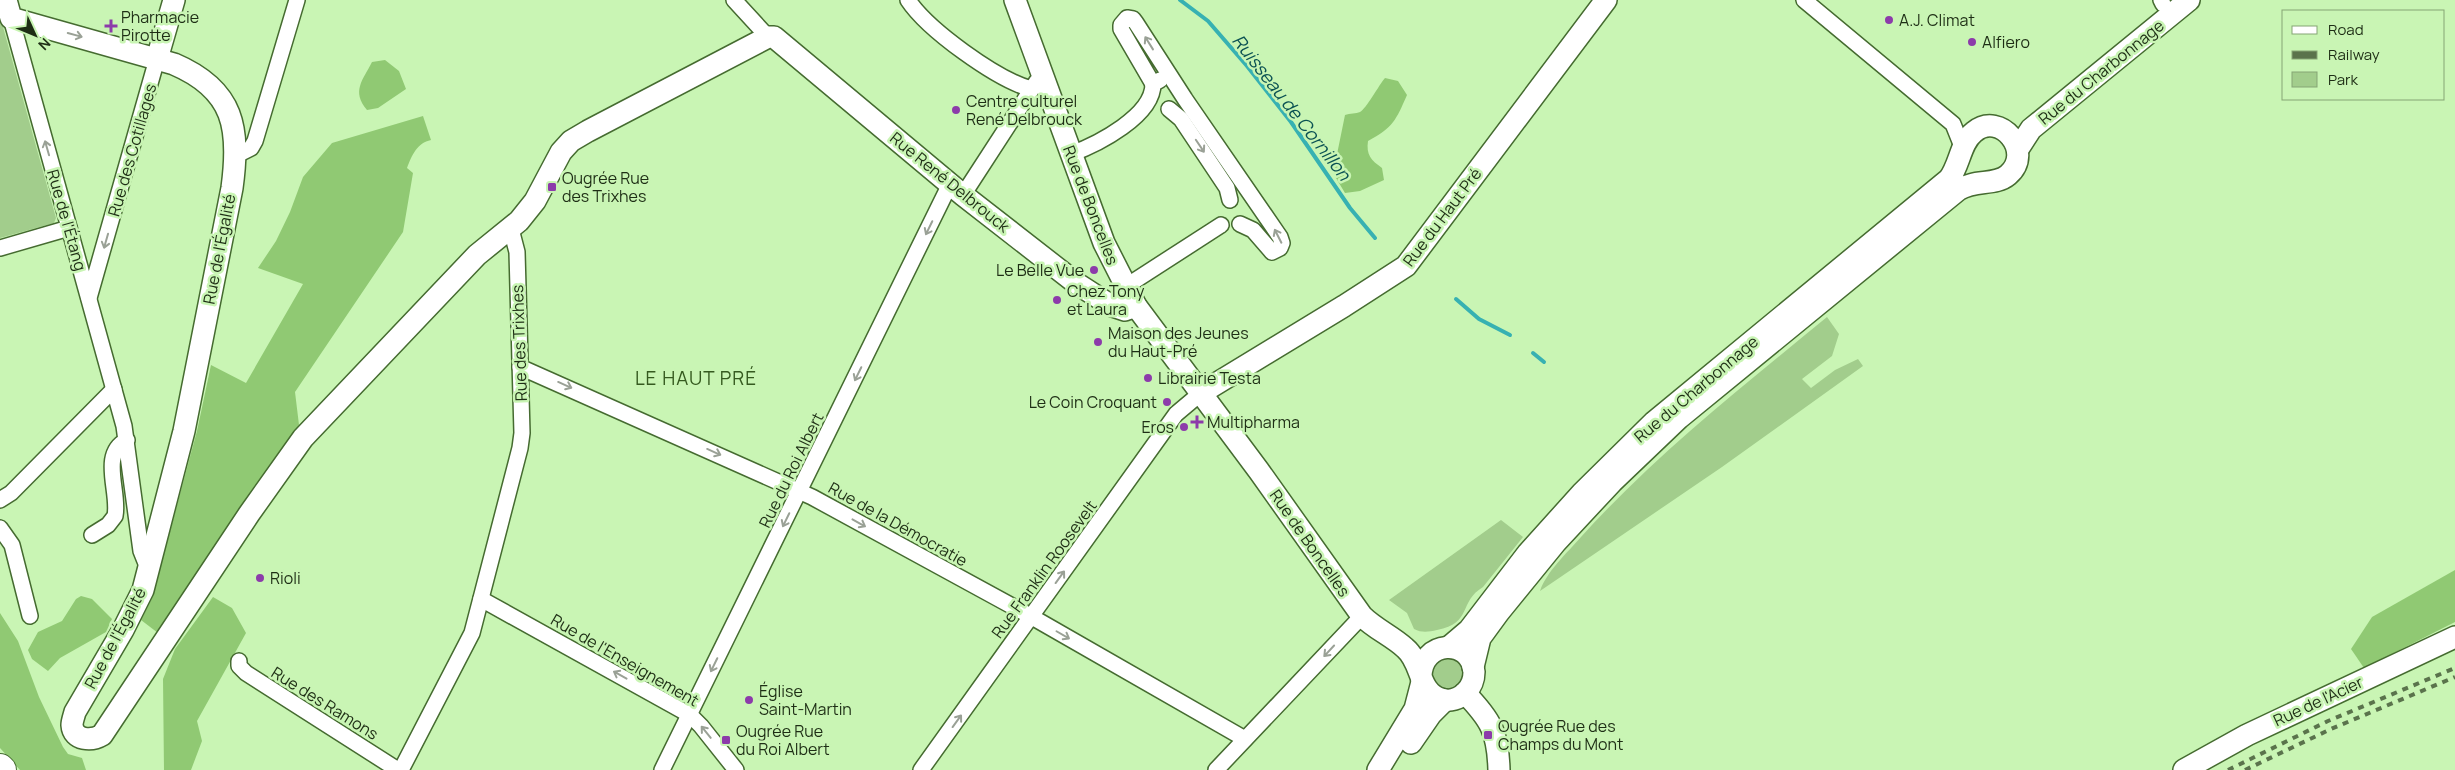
<svg xmlns="http://www.w3.org/2000/svg" width="2455" height="770" viewBox="0 0 2455 770" font-family="Manrope,sans-serif">
<rect width="100%" height="100%" fill="#c9f5b4"/>
<g fill="#a2cd8c">
<path d="M 0,16 L 56,218 L 54,223 L 0,238 Z"/>
<path d="M 1827,317 L 1839,334 L 1832,356 L 1802,379 L 1811,388 L 1835,370 L 1858,359 L 1863,366 L 1722,467 L 1540,591 C 1547,571 1567,553 1581,537 C 1655,455 1742,387 1827,317 Z"/>
<path d="M 1501,520 L 1523,537 L 1483,587 C 1458,602 1473,623 1437,630 C 1428,632 1422,633 1414,629 L 1407,613 L 1389,600 Z"/>
<path d="M 1450,657 C 1462,663 1465,669 1462,683 L 1448,692 L 1433,684 C 1431,664 1430,663 1450,657 Z"/>
</g>
<g fill="#90c973">
<path d="M 385,60 L 399,71 L 406,89 L 378,108 L 367,110 C 351,91 363,80 372,62 Z"/>
<path d="M 1385,78 L 1398,81 L 1407,95 C 1396,120 1393,128 1368,141 C 1366,155 1371,160 1382,168 L 1384,180 L 1360,191 L 1345,193 L 1336,178 L 1334,169 L 1345,115 C 1350,113 1356,114 1360,112 C 1366,109 1379,85 1385,78 Z"/>
<path d="M 423,116 L 431,140 C 417,143 412,155 407,168 L 413,173 L 403,232 L 295,392 L 299,425 L 158,633 L 141,620 L 152,598 L 197,431 L 211,365 L 246,383 L 303,284 L 258,268 L 276,241 L 290,212 L 303,177 L 332,143 Z"/>
<path d="M 2455,570 L 2455,622 L 2364,668 L 2351,649 L 2372,617 Z"/>
<path d="M 81,596 L 92,599 L 112,619 L 106,632 L 60,658 L 48,671 L 32,659 L 28,650 L 38,632 L 62,621 L 76,599 Z"/>
<path d="M 213,597 L 232,608 L 246,633 L 197,721 L 202,741 L 191,770 L 164,770 L 163,679 L 175,649 Z"/>
<path d="M 0,613 L 18,641 L 39,697 L 63,747 L 68,754 L 82,758 L 86,770 L 20,770 L 0,748 Z"/>
</g>
<g fill="none" stroke-linecap="round" stroke-linejoin="round">
<g stroke="#37b1b2" stroke-width="4">
<path d="M 1180,0 L 1208,21 L 1247,66 L 1291,122 L 1350,208 L 1375,238"/>
<path d="M 1456,299 L 1479,319 L 1510,335"/>
<path d="M 1533,353 L 1544,362"/>
</g>
<g stroke="#456b30" stroke-width="18">
<g id="street">
<path d="M 734,0 L 768,37"/>
<path d="M 908,0 C 928,30 996,79 1031,89"/>
<path d="M 1804,0 L 1953,124 L 1963,149"/>
<path d="M 2161,0 L 2163,4"/>
<path d="M 11,18 L 124,426 L 141,551 L 145,561 L 150,562"/>
<path d="M 1153,84 L 1121,29 L 1121,25 L 1127,18 L 1133,19 L 1136,23 L 1185,99 L 1280,237 L 1282,243 L 1280,248 L 1272,252 L 1253,230 L 1240,224"/>
<path d="M 1169,109 L 1181,119 L 1227,188 L 1230,200"/>
<path d="M 1071,154 C 1098,144 1153,116 1153,84 L 1160,80"/>
<path d="M 237,155 L 251,148 L 255,141 L 297,0"/>
<path d="M 963,195 L 1037,81"/>
<path d="M 0,248 L 69,228"/>
<path d="M 1125,287 L 1221,225"/>
<path d="M 89,298 L 157,59"/>
<path d="M 520,367 L 812,497 L 1032,617 L 1245,739"/>
<path d="M 0,500 L 11,493 L 114,389"/>
<path d="M 0,528 L 12,545 L 30,616"/>
<path d="M 92,535 L 108,525 L 115,516 C 120,492 99,454 127,440"/>
<path d="M 481,599 L 690,715 L 701,726 L 736,770"/>
<path d="M 239,661 L 239,666 L 246,673 L 398,770"/>
<path d="M 401,770 L 472,633 L 520,448 L 522,433 L 517,252 L 511,229"/>
<path d="M 662,770 L 950,184"/>
<path d="M 921,770 L 1176,414 L 1201,393"/>
<path d="M 1216,770 L 1362,616"/>
</g>
</g>
<g stroke="#456b30" stroke-width="24">
<g id="secondary">
<path d="M 6,0 L 11,18 L 174,64 C 235,90 240,129 232,188 L 184,431 L 143,590 L 123,630 L 75,712 C 74,716 72,721 72,725 C 73,741 92,741 102,735 L 249,514 L 303,438 L 477,255 L 519,221 L 535,201 L 561,152 L 571,141 L 588,131 L 768,37 L 774,37 L 963,195 L 1076,283 L 1110,305 L 1125,310 L 1136,306"/>
<path d="M 1015,0 L 1104,243 L 1136,306 L 1259,471 L 1362,616 C 1375,629 1392,636 1405,648 C 1423,663 1417,691 1441,699 C 1450,702 1459,699 1466,692 C 1471,687 1474,679 1474,672 C 1471,637 1421,640 1421,677"/>
<path d="M 157,59 L 174,0"/>
<path d="M 2018,149 L 2031,129 L 2189,0"/>
<path d="M 1201,393 L 1344,306 L 1406,266 L 1606,0"/>
<path d="M 1449,647 L 1469,630 L 1528,553 L 1582,493 L 1654,422 L 1949,179 C 1960,165 1960,143 1974,132 C 2000,110 2035,152 2008,175 C 1995,186 1975,179 1958,190 L 1679,418 L 1612,482 L 1556,542 L 1499,612 L 1480,638 L 1473,667"/>
<path d="M 1465,693 C 1491,720 1498,732 1499,770"/>
<path d="M 1411,743 L 1431,714 L 1445,700"/>
<path d="M 1378,770 L 1415,709 L 1422,682"/>
<path d="M 2184,770 L 2247,735 L 2455,637"/>
</g>
</g>
<g stroke="#456b30" stroke-width="30">
<path id="highway" d="M 0,768 L 2,770"/>
</g>
<use href="#street" stroke="#fff" stroke-width="15"/>
<use href="#secondary" stroke="#fff" stroke-width="21"/>
<use href="#highway" stroke="#fff" stroke-width="28"/>
<g stroke="#5a734c" stroke-width="4" stroke-dasharray="6 6" stroke-linecap="butt">
<path d="M 2228,770 L 2328,721 L 2455,668"/>
<path d="M 2245,770 L 2331,729 L 2455,677"/>
</g>
</g>
<defs><path id="oneway-shaft" d="M-6 0H5M1.5-3L5.5 0L1.5 3" fill="none" stroke-width="1.6" stroke-linecap="round" stroke-linejoin="round" transform="scale(1.25)"/></defs>
<g stroke="#9aa196">
<use href="#oneway-shaft" transform="translate(75 35) rotate(15)"/>
<use href="#oneway-shaft" transform="translate(1149 43) rotate(-122)"/>
<use href="#oneway-shaft" transform="translate(1200 146) rotate(56)"/>
<use href="#oneway-shaft" transform="translate(47 148) rotate(-106)"/>
<use href="#oneway-shaft" transform="translate(929 228) rotate(116)"/>
<use href="#oneway-shaft" transform="translate(1278 236) rotate(-117)"/>
<use href="#oneway-shaft" transform="translate(106 241) rotate(106)"/>
<use href="#oneway-shaft" transform="translate(858 374) rotate(116)"/>
<use href="#oneway-shaft" transform="translate(565 385) rotate(24)"/>
<use href="#oneway-shaft" transform="translate(714 452) rotate(24)"/>
<use href="#oneway-shaft" transform="translate(786 520) rotate(116)"/>
<use href="#oneway-shaft" transform="translate(859 523) rotate(29)"/>
<use href="#oneway-shaft" transform="translate(1060 577) rotate(-54)"/>
<use href="#oneway-shaft" transform="translate(1063 635) rotate(30)"/>
<use href="#oneway-shaft" transform="translate(1329 651) rotate(133)"/>
<use href="#oneway-shaft" transform="translate(714 665) rotate(116)"/>
<use href="#oneway-shaft" transform="translate(620 675) rotate(-151)"/>
<use href="#oneway-shaft" transform="translate(957 721) rotate(-54)"/>
<use href="#oneway-shaft" transform="translate(706 732) rotate(-129)"/>
</g>
<g fill="#8c3baa" stroke="#c9f5b4" stroke-width="2">
<circle cx="1889" cy="20" r="5"/>
<path d="M108.5 18.5h5v5h5v5h-5v5h-5v-5h-5v-5h5z"/>
<circle cx="1972" cy="42" r="5"/>
<circle cx="956" cy="110" r="5"/>
<rect x="547" y="182" width="10" height="10" rx="2.5"/>
<circle cx="1094" cy="270" r="5"/>
<circle cx="1057" cy="300" r="5"/>
<circle cx="1098" cy="342" r="5"/>
<circle cx="1148" cy="378" r="5"/>
<circle cx="1167" cy="402" r="5"/>
<path d="M1194.5 414.5h5v5h5v5h-5v5h-5v-5h-5v-5h5z"/>
<circle cx="1184" cy="427" r="5"/>
<circle cx="260" cy="578" r="5"/>
<circle cx="749" cy="700" r="5"/>
<rect x="1483" y="730" width="10" height="10" rx="2.5"/>
<rect x="721" y="735" width="10" height="10" rx="2.5"/>
</g>
<g text-anchor="middle" dominant-baseline="central" stroke-width="5" stroke-linejoin="round" paint-order="stroke">
<g font-size="16" fill="#1e2e15" stroke="#c9f5b4" text-anchor="start">
<text x="121" y="17">Pharmacie<tspan x="121" dy="18">Pirotte</tspan></text>
<text x="1899" y="20">A.J. Climat</text>
<text x="1982" y="42">Alfiero</text>
<text x="966" y="101">Centre culturel<tspan x="966" dy="18">René Delbrouck</tspan></text>
<text x="562" y="178">Ougrée Rue<tspan x="562" dy="18">des Trixhes</tspan></text>
<text x="1084" y="270" text-anchor="end">Le Belle Vue</text>
<text x="1067" y="291">Chez Tony<tspan x="1067" dy="18">et Laura</tspan></text>
<text x="1108" y="333">Maison des Jeunes<tspan x="1108" dy="18">du Haut-Pré</tspan></text>
<text x="1158" y="378">Librairie Testa</text>
<text x="1157" y="402" text-anchor="end">Le Coin Croquant</text>
<text x="1207" y="422">Multipharma</text>
<text x="1174" y="427" text-anchor="end">Eros</text>
<text x="270" y="578">Rioli</text>
<text x="759" y="691">Église<tspan x="759" dy="18">Saint-Martin</tspan></text>
<text x="1498" y="726">Ougrée Rue des<tspan x="1498" dy="18">Champs du Mont</tspan></text>
<text x="736" y="731">Ougrée Rue<tspan x="736" dy="18">du Roi Albert</tspan></text>
</g>
<g font-size="16" fill="#1e2e15" stroke="#c9f5b4">
<text transform="translate(2101 72) rotate(-39)">Rue du Charbonnage</text>
<text transform="translate(132 150) rotate(-74)">Rue des Cotillages</text>
<text transform="translate(950 182) rotate(39)">Rue René Delbrouck</text>
<text transform="translate(1091 205) rotate(69)">Rue de Boncelles</text>
<text transform="translate(1442 217) rotate(-53)">Rue du Haut Pré</text>
<text transform="translate(67 220) rotate(74)">Rue de l'Étang</text>
<text transform="translate(219 249) rotate(-79)">Rue de l'Égalité</text>
<text transform="translate(519 343) rotate(-92)">Rue des Trixhes</text>
<text transform="translate(1696 389) rotate(-40)">Rue du Charbonnage</text>
<text transform="translate(791 470) rotate(-64)">Rue du Roi Albert</text>
<text transform="translate(898 524) rotate(29)">Rue de la Démocratie</text>
<text transform="translate(1310 543) rotate(55)">Rue de Boncelles</text>
<text transform="translate(1044 569) rotate(-54)">Rue Franklin Roosevelt</text>
<text transform="translate(115 638) rotate(-62)">Rue de l'Égalité</text>
<text transform="translate(625 660) rotate(30)">Rue de l'Enseignement</text>
<text transform="translate(2318 701) rotate(-25)">Rue de l'Acier</text>
<text transform="translate(325 703) rotate(32)">Rue des Ramons</text>
</g>
<g font-size="18" font-style="italic" fill="#0b5253" stroke="#c9f5b4">
<text transform="translate(1292 107) rotate(52)">Ruisseau de Cornillon</text>
</g>
<g font-size="19" letter-spacing="1" fill="#355a1f" stroke="#c9f5b4">
<text x="696" y="378">LE HAUT PRÉ</text>
</g>
</g>
<rect x="2282" y="10" width="162" height="90" fill="#c9f5b4" stroke="#85a574"/>
<rect x="2292" y="26" width="25" height="8" fill="#ffffff" stroke="#85a574"/>
<text x="2328" y="35" font-size="15" fill="#1e2e15">Road</text>
<rect x="2292" y="51" width="25" height="8" fill="#5a734c" stroke="#85a574"/>
<text x="2328" y="60" font-size="15" fill="#1e2e15">Railway</text>
<rect x="2292" y="72" width="25" height="15" fill="#a2cd8c" stroke="#85a574"/>
<text x="2328" y="85" font-size="15" fill="#1e2e15">Park</text>
<g transform="translate(35 35) rotate(134)" stroke="#c9f5b4" stroke-width="4" paint-order="stroke">
<path d="M0-4L9 19L0 12L-9 19Z" fill="#1e2e15"/>
<text y="-8" font-size="14" font-weight="bold" text-anchor="middle" fill="#1e2e15">N</text>
</g>
</svg>
